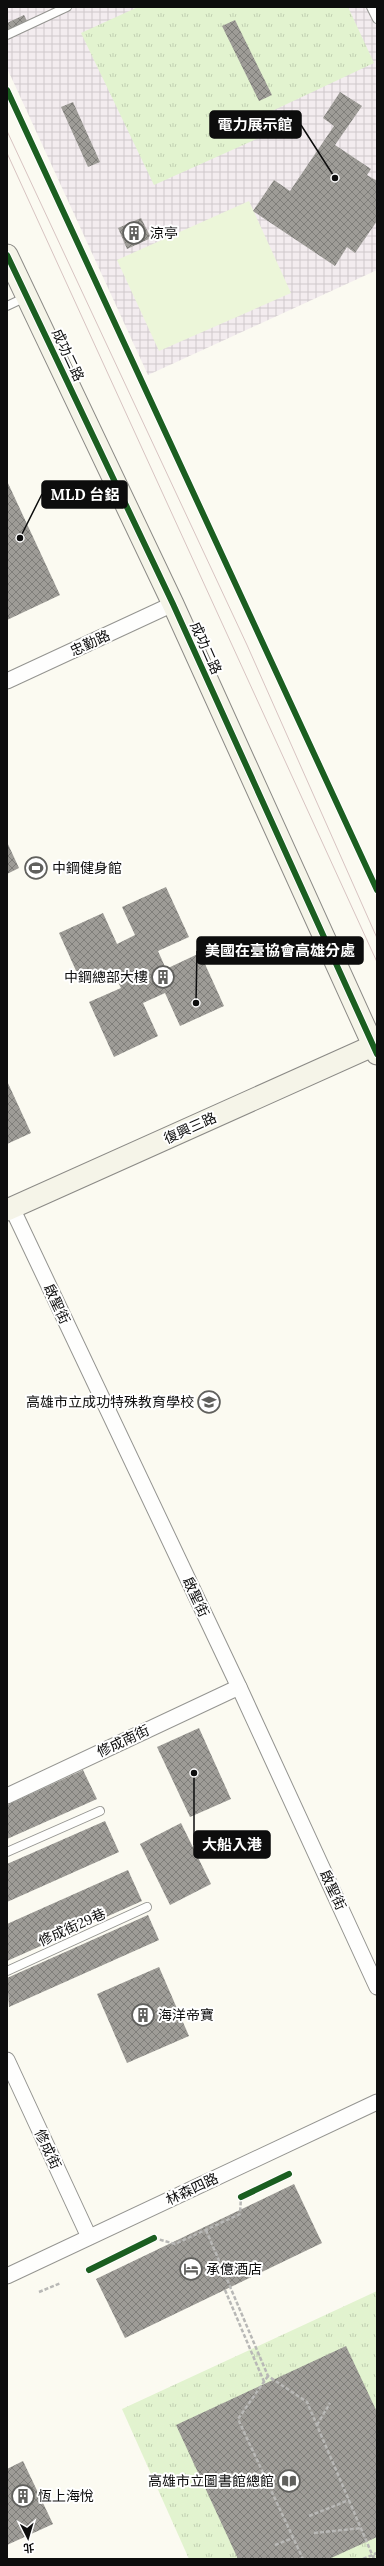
<svg xmlns="http://www.w3.org/2000/svg" width="384" height="2566" viewBox="0 0 384 2566" font-family="Lora,'Noto Sans TC',serif">
<defs>
<pattern id="industrial-grid" width="8" height="8" patternUnits="userSpaceOnUse"><rect width="8" height="8" fill="#f3ecef"/><path d="M0 4h8M4 0v8" fill="none" stroke="#cfc9cc"/></pattern>
<pattern id="grass-tufts" width="24" height="20" patternUnits="userSpaceOnUse"><rect width="24" height="20" fill="#e2f3cf"/><path d="M3 7l-1-3M5 7V3M7 7l1-3M15 17l-1-3M17 17v-4M19 17l1-3" fill="none" stroke="#c1cfb1"/></pattern>
<pattern id="building-cross-hatch" width="8" height="8" patternUnits="userSpaceOnUse"><rect width="8" height="8" fill="#9e9c97"/><path d="M0 0l8 8M0 8l8-8" fill="none" stroke="#7f7e7a"/></pattern>
</defs>
<rect width="100%" height="100%" fill="#fbfaf1"/>
<path fill="url(#industrial-grid)" d="M 7,7 L 377,7 L 377,270 L 148,375 L 7,68 Z"/>
<g fill="url(#grass-tufts)">
<path d="M 138,7 L 348,7 L 374,63 L 255,119 L 263,136 L 154,185 L 81,33 Z"/>
<path d="M 377,2291 L 377,2559 L 189,2559 L 122,2409 Z"/>
</g>
<path fill="#ecf6d9" d="M 249,201 L 291,293 L 159,351 L 117,260 Z"/>
<g fill="url(#building-cross-hatch)">
<path d="M 24,15 L 28,23 L 7,31 L 7,23 Z"/>
<path d="M 235,20 L 272,95 L 259,101 L 222,26 Z"/>
<path d="M 340,92 L 362,106 L 335,145 L 371,169 L 367,175 L 377,181 L 377,221 L 355,253 L 347,247 L 335,266 L 253,211 L 274,180 L 290,191 L 334,126 L 323,118 Z"/>
<path d="M 73,102 L 100,162 L 88,167 L 61,107 Z"/>
<path d="M 141,218 L 151,238 L 127,249 L 118,228 Z"/>
<path d="M 7,481 L 60,595 L 7,620 Z"/>
<path d="M 7,842 L 19,868 L 7,874 Z"/>
<path d="M 166,887 L 189,937 L 158,951 L 166,969 L 200,953 L 224,1006 L 180,1026 L 165,993 L 143,1003 L 158,1036 L 114,1057 L 89,1002 L 121,988 L 112,970 L 82,984 L 59,933 L 103,913 L 117,944 L 135,935 L 122,907 Z"/>
<path d="M 7,1081 L 31,1133 L 7,1144 Z"/>
<path d="M 199,1728 L 231,1799 L 190,1817 L 157,1747 Z"/>
<path d="M 83,1770 L 97,1799 L 7,1839 L 7,1805 Z"/>
<path d="M 105,1821 L 119,1852 L 7,1902 L 7,1864 Z"/>
<path d="M 181,1823 L 211,1884 L 170,1905 L 140,1844 Z"/>
<path d="M 128,1870 L 142,1901 L 7,1961 L 7,1924 Z"/>
<path d="M 148,1915 L 159,1940 L 9,2007 L 7,1978 Z"/>
<path d="M 159,1967 L 189,2036 L 127,2063 L 97,1994 Z"/>
<path d="M 294,2184 L 322,2243 L 125,2338 L 96,2279 Z"/>
<path d="M 346,2346 L 377,2412 L 377,2537 L 329,2559 L 238,2559 L 176,2425 Z"/>
<path d="M 23,2461 L 53,2524 L 7,2545 L 7,2469 Z"/>
</g>
<g fill="none" stroke-linecap="round" stroke-linejoin="round">
<g stroke="#949490" stroke-width="10">
<g id="lane">
<path d="M 371,7 L 377,19"/>
<path d="M 7,35 L 67,7"/>
<path d="M 7,306 L 26,297"/>
<path d="M 7,1852 L 100,1811"/>
<path d="M 7,1971 L 147,1907"/>
</g>
</g>
<g stroke="#949490" stroke-width="17">
<g id="street">
<path d="M 7,681 L 173,604"/>
<path d="M 12,1208 L 239,1687 L 377,1987"/>
<path d="M 7,1796 L 239,1687"/>
<path d="M 7,2060 L 89,2237"/>
<path d="M 7,2276 L 377,2102"/>
</g>
</g>
<g stroke="#8b8a86" stroke-width="23">
<g id="secondary">
<path d="M 7,255 L 173,604 L 377,1054"/>
<path d="M 7,1210 L 377,1044"/>
</g>
</g>
<g stroke="#b8b8b6" stroke-width="2.5" stroke-dasharray="4 2" stroke-linecap="butt">
<path d="M 206,2230 L 268,2376 L 307,2402 L 374,2559"/>
<path d="M 154,2238 L 175,2244 L 240,2214 L 241,2197"/>
<path d="M 225,2275 L 254,2261"/>
<path d="M 39,2292 L 61,2283"/>
<path d="M 268,2376 L 238,2419 L 303,2559"/>
<path d="M 317,2425 L 330,2403"/>
<path d="M 309,2516 L 349,2500"/>
<path d="M 314,2533 L 362,2528"/>
<path d="M 275,2545 L 293,2538"/>
<path d="M 363,2559 L 377,2553"/>
</g>
<use href="#lane" stroke="#fefefd" stroke-width="8"/>
<use href="#street" stroke="#fefefd" stroke-width="15"/>
<use href="#secondary" stroke="#f5f4e8" stroke-width="21"/>
<g stroke="#d8c4c2" stroke-width="1">
<path d="M 7,131 L 247,645 L 377,938"/>
<path d="M 7,153 L 377,962"/>
</g>
<path stroke="#b8b8b6" stroke-width="2.5" stroke-dasharray="4 2" stroke-linecap="butt" d="M 225,2290 L 265,2384"/>
<g stroke="#fff" stroke-width="8">
<g id="cycleway">
<path d="M 7,90 L 377,890"/>
<path d="M 7,255 L 173,604 L 377,1054"/>
<path d="M 241,2197 L 289,2174"/>
<path d="M 89,2270 L 154,2238"/>
</g>
</g>
<use href="#cycleway" stroke="#1b5e20" stroke-width="6"/>
</g>
<defs>
<g id="building-ring" transform="scale(1.15)"><circle r="9.5" fill="#fff" stroke="#60605d" stroke-width="1.5"/><path d="M-4-6H4V6H1V3H-1V6H-4ZM-2.5-4.3h1.7v1.8h-1.7ZM.8-4.3h1.7v1.8H.8ZM-2.5-1h1.7V.8h-1.7ZM.8-1h1.7V.8H.8Z" fill="#60605d"/></g>
<g id="stadium-ring" transform="scale(1.15)"><circle r="9.5" fill="#fff" stroke="#60605d" stroke-width="1.5"/><path d="M0-5a6.5 5 0 1 0 0 10a6.5 5 0 1 0 0-10ZM-3.5-1.8h7v3.6h-7Z" fill="#60605d"/></g>
<g id="school-ring" transform="scale(1.15)"><circle r="9.5" fill="#fff" stroke="#60605d" stroke-width="1.5"/><path d="M0-5L7-2L0 1L-7-2ZM-4 1L0 2.5L4 1V4Q0 6-4 4Z" fill="#60605d"/></g>
<g id="hotel-ring" transform="scale(1.15)"><circle r="9.5" fill="#fff" stroke="#60605d" stroke-width="1.5"/><path d="M-6-4.5h1.5V1H6V5H4.5V3h-9V5H-6ZM-4 0a1.8 1.8 0 1 1 3.6 0ZM.5 0V-2.5h3Q6-2.5 6 0Z" fill="#60605d"/></g>
<g id="library-ring" transform="scale(1.15)"><circle r="9.5" fill="#fff" stroke="#60605d" stroke-width="1.5"/><path d="M-6-4Q-3-5.5-.7-3.5V5Q-3 3-6 4ZM6-4Q3-5.5 .7-3.5V5Q3 3 6 4Z" fill="#60605d"/></g>
</defs>
<g fill-rule="evenodd">
<use href="#building-ring" x="134" y="233"/>
<use href="#stadium-ring" x="36" y="868"/>
<use href="#building-ring" x="163" y="977"/>
<use href="#school-ring" x="209" y="1402"/>
<use href="#building-ring" x="143" y="2015"/>
<use href="#hotel-ring" x="191" y="2269"/>
<use href="#library-ring" x="289" y="2481"/>
<use href="#building-ring" x="23" y="2496"/>
</g>
<g text-anchor="middle" dominant-baseline="central" stroke-width="4" stroke-linejoin="round" paint-order="stroke">
<g font-size="14" fill="#0d0d0d" stroke="#fff" text-anchor="start">
<text x="150" y="233">涼亭</text>
<text x="52" y="868">中鋼健身館</text>
<text x="148" y="977" text-anchor="end">中鋼總部大樓</text>
<text x="194" y="1402" text-anchor="end">高雄市立成功特殊教育學校</text>
<text x="158" y="2015">海洋帝寶</text>
<text x="206" y="2269">承億酒店</text>
<text x="274" y="2481" text-anchor="end">高雄市立圖書館總館</text>
<text x="38" y="2496">恆上海悅</text>
</g>
<g font-size="14" fill="#0d0d0d" stroke="#fff">
<text transform="translate(68 355) rotate(65)">成功二路</text>
<text transform="translate(90 643) rotate(-25)">忠勤路</text>
<text transform="translate(206 648) rotate(66)">成功二路</text>
<text transform="translate(190 1128) rotate(-24)">復興三路</text>
<text transform="translate(57 1304) rotate(65)">啟聖街</text>
<text transform="translate(196 1597) rotate(65)">啟聖街</text>
<text transform="translate(123 1741) rotate(-25)">修成南街</text>
<text transform="translate(333 1890) rotate(65)">啟聖街</text>
<text transform="translate(72 1927) rotate(-24)">修成街29巷</text>
<text transform="translate(48 2149) rotate(65)">修成街</text>
<text transform="translate(192 2189) rotate(-25)">林森四路</text>
</g>
</g>
<path fill="none" stroke="#0d0d0d" stroke-width="1.5" d="M335 178L301 125M20 538L42 494M196 1003L197 951M194 1773L194 1845"/>
<g fill="#0d0d0d" stroke="#fff" stroke-width="1.5">
<circle cx="335" cy="178" r="4"/>
<circle cx="20" cy="538" r="4"/>
<circle cx="196" cy="1003" r="4"/>
<circle cx="194" cy="1773" r="4"/>
</g>
<g fill="#0d0d0d" stroke="#0d0d0d" stroke-width="1.5">
<rect x="210" y="111" width="91" height="27" rx="4"/>
<rect x="42" y="481" width="85" height="27" rx="4"/>
<rect x="197" y="937" width="166" height="27" rx="4"/>
<rect x="194" y="1831" width="76" height="27" rx="4"/>
</g>
<g font-size="15" text-anchor="middle" font-weight="bold" fill="#fff">
<text x="255" y="130">電力展示館</text>
<text x="85" y="500">MLD 台鋁</text>
<text x="280" y="956">美國在臺協會高雄分處</text>
<text x="232" y="1850">大船入港</text>
</g>
<rect width="384" height="2566" fill="none" stroke="#0d0d0d" stroke-width="16"/>
<g transform="translate(28 2538) rotate(175)" stroke="#ffffff" stroke-width="3" paint-order="stroke">
<path d="M0-3L7 15L0 10L-7 15Z" fill="#0d0d0d"/>
<text y="-6" font-size="11" font-weight="bold" text-anchor="middle" fill="#0d0d0d">北</text>
</g>
</svg>
